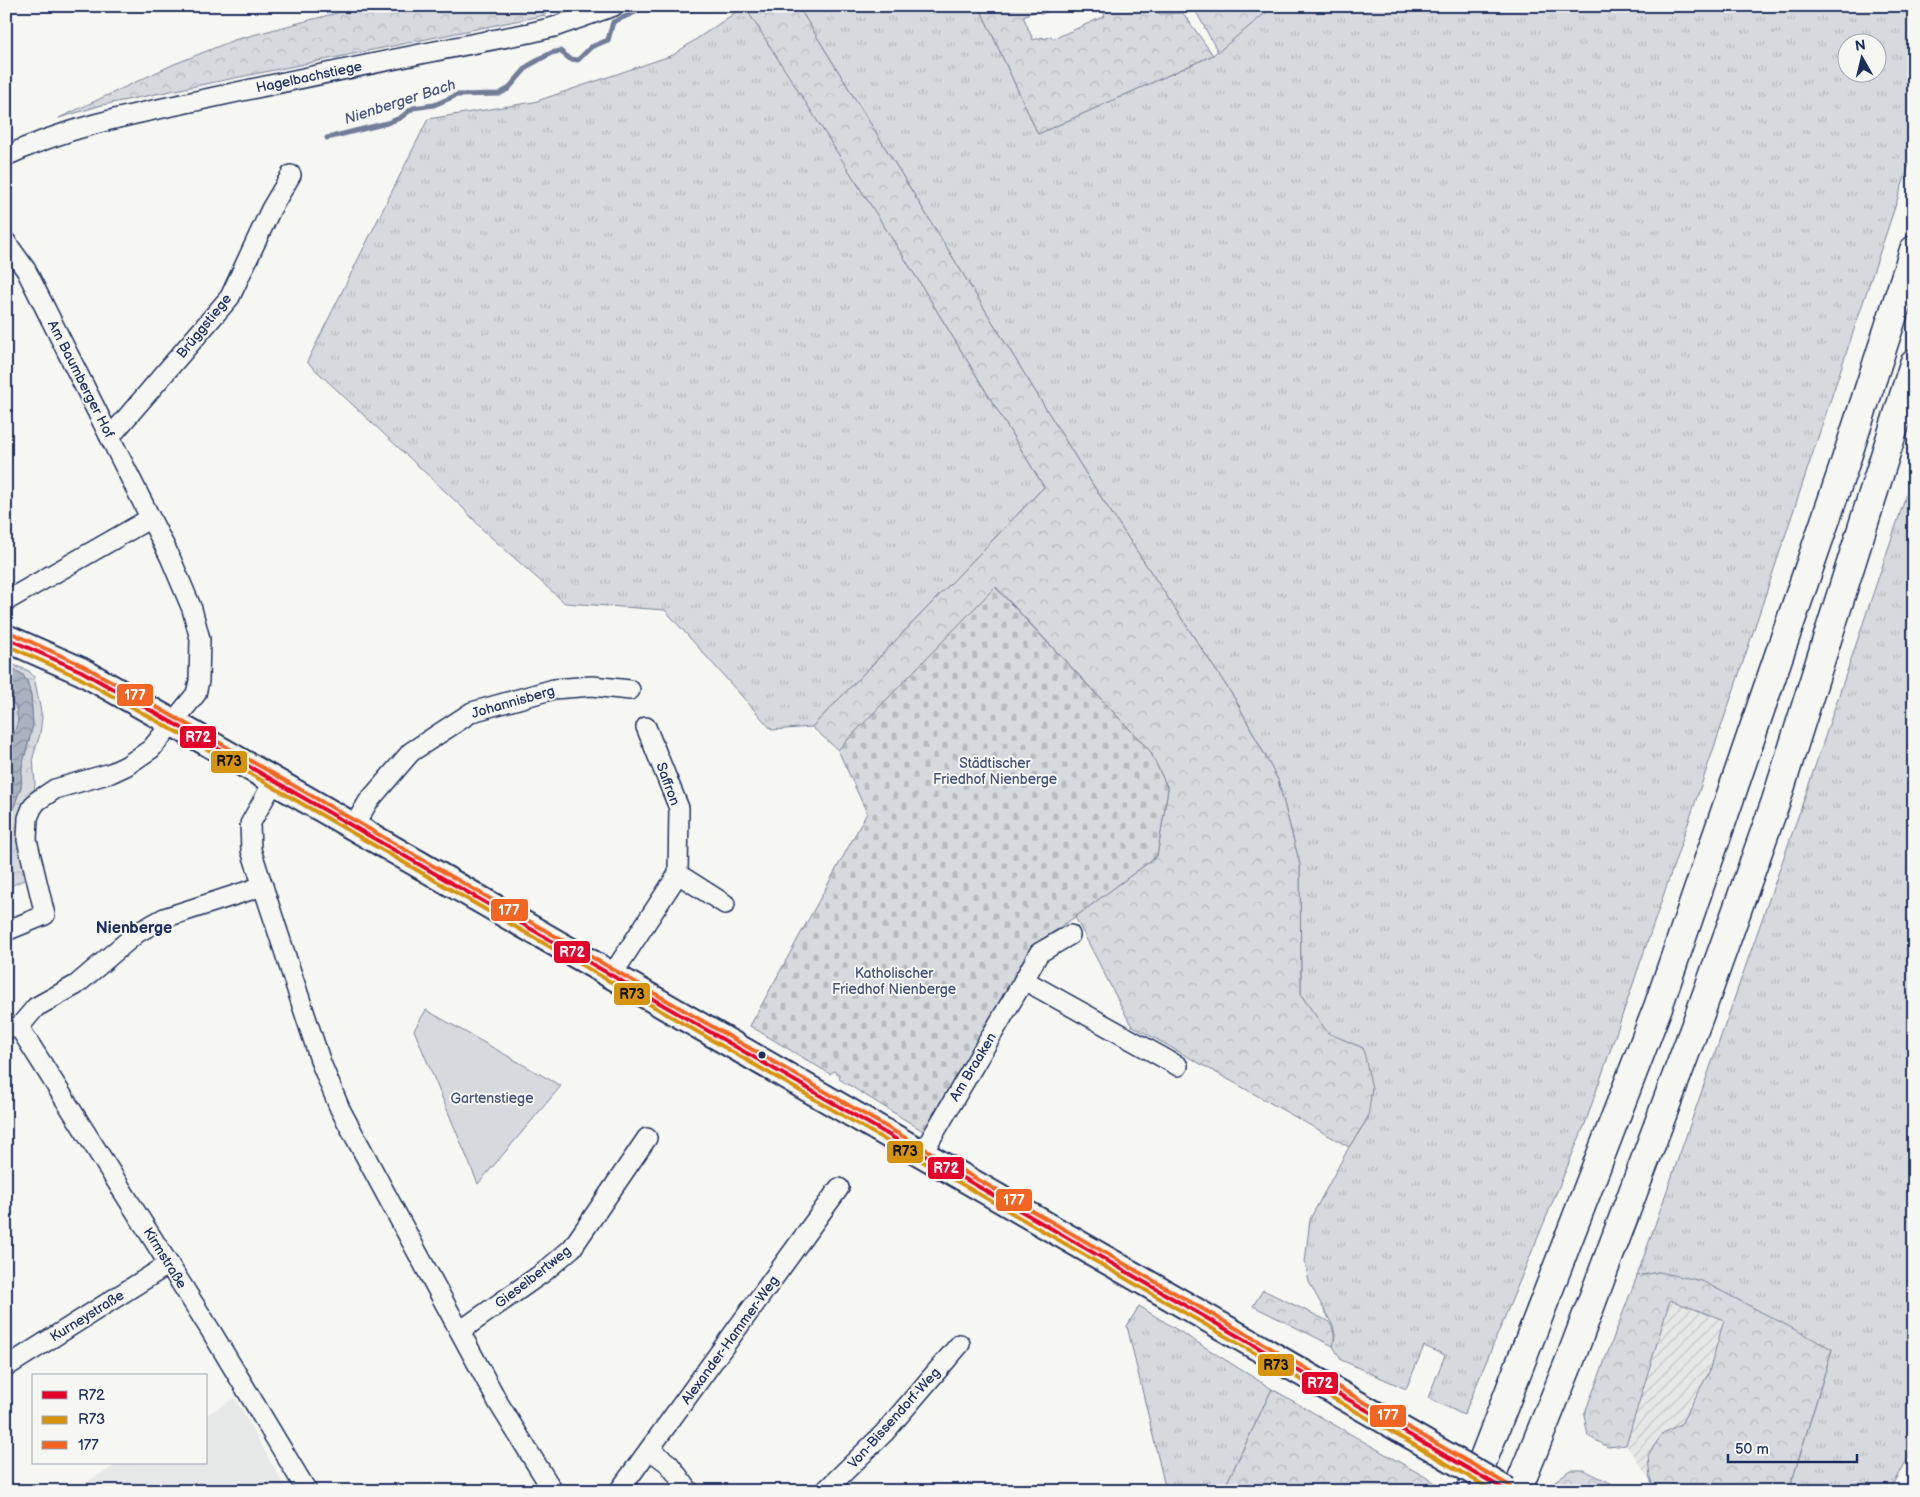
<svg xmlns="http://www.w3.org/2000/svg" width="1920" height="1497" viewBox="0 0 1920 1497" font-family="'Balsamiq Sans',sans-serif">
<defs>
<pattern id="industrial-furrows" width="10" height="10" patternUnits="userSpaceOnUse" patternTransform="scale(1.25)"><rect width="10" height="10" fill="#e6e7e7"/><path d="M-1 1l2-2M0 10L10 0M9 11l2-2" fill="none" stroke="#c5c6c9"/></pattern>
<pattern id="grass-tufts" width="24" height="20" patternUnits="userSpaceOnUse" patternTransform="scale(1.25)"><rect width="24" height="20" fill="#d6d9dd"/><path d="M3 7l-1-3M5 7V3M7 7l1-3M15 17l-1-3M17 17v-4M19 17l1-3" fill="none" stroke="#b7bbc0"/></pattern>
<pattern id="forest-crowns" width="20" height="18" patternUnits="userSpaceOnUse" patternTransform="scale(1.25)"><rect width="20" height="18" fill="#d6d9dd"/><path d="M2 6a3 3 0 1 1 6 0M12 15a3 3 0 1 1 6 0" fill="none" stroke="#b7bbc0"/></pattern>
<pattern id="cemetery-stones" width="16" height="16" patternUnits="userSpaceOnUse" patternTransform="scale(1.25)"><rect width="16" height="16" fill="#d6d9dd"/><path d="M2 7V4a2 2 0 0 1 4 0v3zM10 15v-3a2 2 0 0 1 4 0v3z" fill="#b7bbc0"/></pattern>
<pattern id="water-waves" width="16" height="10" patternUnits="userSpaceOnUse" patternTransform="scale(1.25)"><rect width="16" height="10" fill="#abb2c0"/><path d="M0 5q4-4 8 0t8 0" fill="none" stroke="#8a919f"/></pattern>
</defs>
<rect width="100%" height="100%" fill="#f6f6f2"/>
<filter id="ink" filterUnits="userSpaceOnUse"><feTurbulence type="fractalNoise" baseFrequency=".02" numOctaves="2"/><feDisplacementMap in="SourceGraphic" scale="10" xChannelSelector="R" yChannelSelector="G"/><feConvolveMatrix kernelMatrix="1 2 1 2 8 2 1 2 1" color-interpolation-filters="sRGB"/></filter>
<g filter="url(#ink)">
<path fill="#e6e7e7" d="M 235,1398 L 287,1491 L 71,1491 L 120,1463 L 206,1463 L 206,1415 Z"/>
<path fill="url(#industrial-furrows)" d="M 1669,1300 L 1724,1319 L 1789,1491 L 1658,1491 L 1626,1445 Z"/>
<g fill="url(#grass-tufts)" stroke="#78849e" fill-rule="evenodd">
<path d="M 745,6 L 917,278 L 1044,487 L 812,727 L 772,730 L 665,610 L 565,603 L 483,530 L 463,508 L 307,362 L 428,119 L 534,102 L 673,55 Z"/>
<path d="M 798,6 L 979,6 L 1038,134 L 1213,55 L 1274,6 L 1914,6 L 1914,150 L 1732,695 L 1585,1124 L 1464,1415 L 1428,1398 L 1445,1355 L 1424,1346 L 1406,1389 L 1341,1360 L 1333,1346 L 1335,1335 L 1333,1326 L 1309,1282 L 1305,1262 L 1310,1219 L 1349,1147 L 1368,1118 L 1363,1048 L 1327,1033 L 1301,995 L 1300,865 L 1278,780 L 1235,699 L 1091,482 ZM 1848,42 L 1878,42 L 1878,72 L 1848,72 Z"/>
<path d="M 1914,472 L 1914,1447 L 1890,1491 L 1789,1491 L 1832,1349 L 1659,1272 L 1637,1276 L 1800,811 Z"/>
<path d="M 1139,1306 L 1272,1389 L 1223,1491 L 1166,1491 L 1127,1326 Z"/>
</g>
<g fill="url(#forest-crowns)" stroke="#78849e">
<path d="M 363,6 L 548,6 L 545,15 L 102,105 L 59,118 L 172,65 L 234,40 Z"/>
<path d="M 681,6 L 798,6 L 1091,482 L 1235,699 L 1278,780 L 1300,865 L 1301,995 L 1328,1033 L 1363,1048 L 1372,1088 L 1368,1118 L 1349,1147 L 1131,1025 L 1075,917 L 1157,856 L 1168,789 L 1150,751 L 996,587 L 838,750 L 812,727 L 1044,487 L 917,278 L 745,7 L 679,13 Z"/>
<path d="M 979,6 L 1064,6 L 1041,14 L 1039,10 L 1023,16 L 1033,40 L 1043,37 L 1044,39 L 1051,36 L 1053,39 L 1105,16 L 1101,6 L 1147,6 L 1160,14 L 1183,13 L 1213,55 L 1038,134 Z"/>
<path d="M 1193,6 L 1274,6 L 1218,52 Z"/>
<path d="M 6,662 L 29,671 L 34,677 L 42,717 L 40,734 L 33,757 L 35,785 L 21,851 L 26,879 L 6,888 L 6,873 L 10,863 L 11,814 L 21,787 L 22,766 L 33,725 L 31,695 L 27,681 L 22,674 L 6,665 Z"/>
<path d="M 6,697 C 28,712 14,738 6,757 Z"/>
<path d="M 1659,1272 L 1702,1281 L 1832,1349 L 1789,1491 L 1658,1491 L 1654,1488 L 1650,1478 L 1648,1455 L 1663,1433 L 1681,1424 L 1709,1372 L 1724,1320 L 1670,1300 L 1626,1445 L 1608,1447 L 1588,1436 L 1584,1415 L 1637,1276 Z"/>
<path d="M 1263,1290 L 1328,1321 C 1335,1329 1335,1336 1333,1346 L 1253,1306 Z"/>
<path d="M 1272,1389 L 1441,1486 L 1438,1491 L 1223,1491 Z"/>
<path d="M 1570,1470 L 1584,1470 L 1627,1491 L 1572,1491 L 1555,1481 Z"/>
</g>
<path fill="url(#cemetery-stones)" stroke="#78849e" d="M 995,587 L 1150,751 L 1168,789 L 1157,856 L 1075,917 L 1041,940 L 925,1132 L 839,1079 L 840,1075 L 834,1071 L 830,1074 L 750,1026 L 867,813 L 838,750 Z"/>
<path fill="#d6d9dd" stroke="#78849e" d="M 426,1010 L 561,1086 L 478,1184 L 414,1030 Z"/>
<path fill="url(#water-waves)" stroke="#717e99" d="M 6,665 L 22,674 L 27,681 L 31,695 L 33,725 L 22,766 L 21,787 L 11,814 L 10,863 L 6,873 L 6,757 L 18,721 L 16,706 L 6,697 Z"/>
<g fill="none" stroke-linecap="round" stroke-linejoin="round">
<path stroke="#717e99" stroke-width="5" d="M 327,138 L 387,123 L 400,118 L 413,108 L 434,105 L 457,95 L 499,94 L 508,89 L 528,66 L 551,53 L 560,51 L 570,59 L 578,60 L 591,47 L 608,40 L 613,22 L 649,6"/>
<g stroke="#1b2f5e" stroke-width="22">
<g id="street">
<path d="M 6,156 C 71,125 140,113 210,98 C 316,75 422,53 529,33 L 554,27 L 614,6"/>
<path d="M 6,242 L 26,270 L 170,557 L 192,609 L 200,639 L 199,681 L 196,694 L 151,749 L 126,766 L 111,773 L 55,789 L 37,801 L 32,808 L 28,818 L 27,840 L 45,915 L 6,931"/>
<path d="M 110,437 L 230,297 L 271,209 L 291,175"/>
<path d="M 6,601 L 149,519"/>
<path d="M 274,781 L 250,824 L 251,850 L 321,1063 L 340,1109 L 499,1404 L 553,1491"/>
<path d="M 354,826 L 368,802 L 411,752 L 472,712 L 554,689 L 592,686 L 630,690"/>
<path d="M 678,874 L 725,904"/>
<path d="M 612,975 L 678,874 L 679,808 L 646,727"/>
<path d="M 1024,980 L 1039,953 L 1070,935"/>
<path d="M 19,1027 L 211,1331 L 307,1491"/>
<path d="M 8,1029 L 19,1027 L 36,1007 L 76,985 L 137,933 L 164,918 L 263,886"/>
<path d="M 922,1154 L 1024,980 L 1178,1066"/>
<path d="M 460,1331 L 544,1272 L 572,1248 L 647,1138"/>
<path d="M 6,1367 L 169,1264"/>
<path d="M 650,1450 L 669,1464 L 689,1491"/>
<path d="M 619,1491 L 839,1188"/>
<path d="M 825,1491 L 884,1433 L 960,1344"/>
</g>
</g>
<g stroke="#1b2f5e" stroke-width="30">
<path id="secondary" d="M 6,638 L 81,671 L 203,740 L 1447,1456"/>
</g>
<g stroke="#1b2f5e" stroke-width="31">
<g id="highway">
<path d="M 1471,1491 L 1658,1007 L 1843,469 L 1914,250"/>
<path d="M 1517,1491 L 1570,1360 L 1698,1019 L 1776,801 L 1914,364"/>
</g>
</g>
<use href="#street" stroke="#f6f6f2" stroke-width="19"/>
<use href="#secondary" stroke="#f6f6f2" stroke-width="26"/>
<use href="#highway" stroke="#f6f6f2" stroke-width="28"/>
<g stroke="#1b2f5e" stroke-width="30" stroke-linecap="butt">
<path id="secondary-bridge" d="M 1447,1456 L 1507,1491"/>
</g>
<use href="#secondary-bridge" stroke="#f6f6f2" stroke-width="26"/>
<g stroke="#f6f6f2" stroke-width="8">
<path id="bus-1" d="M 6,638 L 81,671 L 203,740 L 1507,1491"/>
</g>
<g stroke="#f6f6f2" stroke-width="8">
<path id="bus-2" d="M 6,645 L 78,677 L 200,745 L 1494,1491"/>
</g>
<g stroke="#f6f6f2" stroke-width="8">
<path id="bus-3" d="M 9,632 L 84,666 L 206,735 L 1510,1486"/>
</g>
<use href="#bus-1" stroke="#e4002b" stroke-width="4"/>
<use href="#bus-2" stroke="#d6940e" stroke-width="4"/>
<use href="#bus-3" stroke="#f26522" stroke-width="4"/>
</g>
</g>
<circle fill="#1b2f5e" stroke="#f6f6f2" stroke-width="2" cx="762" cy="1055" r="4.5"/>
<g text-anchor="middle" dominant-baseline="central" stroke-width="4" stroke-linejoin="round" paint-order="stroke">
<g font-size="14" fill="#1b2f5e" stroke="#f6f6f2">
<text transform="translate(309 77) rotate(-12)">Hagelbachstiege</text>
<text transform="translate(204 326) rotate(-51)">Brüggstiege</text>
<text transform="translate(81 379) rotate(63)">Am Baumberger Hof</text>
<text transform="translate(513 702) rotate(-16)">Johannisberg</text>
<text transform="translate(668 784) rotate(70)">Saffron</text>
<text transform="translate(973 1067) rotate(-59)">Am Braaken</text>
<text transform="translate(165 1258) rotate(58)">Kirmstraße</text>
<text transform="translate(533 1277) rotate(-38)">Gieselbertweg</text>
<text transform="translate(87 1316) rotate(-32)">Kurneystraße</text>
<text transform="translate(730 1340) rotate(-54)">Alexander-Hammer-Weg</text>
<text transform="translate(894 1418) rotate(-48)">Von-Bissendorf-Weg</text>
</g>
<g font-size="14" fill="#405177" stroke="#f6f6f2">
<text x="995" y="763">Städtischer<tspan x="995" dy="16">Friedhof Nienberge</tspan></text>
<text x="894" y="973">Katholischer<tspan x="894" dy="16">Friedhof Nienberge</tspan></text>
<text x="492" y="1098">Gartenstiege</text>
</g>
<g font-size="15" font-style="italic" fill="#46567b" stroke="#f6f6f2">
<text transform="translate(400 102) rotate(-18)">Nienberger Bach</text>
</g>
<g font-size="16" font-weight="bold" fill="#1b2f5e" stroke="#f6f6f2">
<text x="134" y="928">Nienberge</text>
</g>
</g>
<g stroke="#f6f6f2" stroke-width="2">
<rect x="116" y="683" width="38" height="24" rx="5" fill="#f26522"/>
<rect x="179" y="725" width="38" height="24" rx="5" fill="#e4002b"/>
<rect x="210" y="750" width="38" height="24" rx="5" fill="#d6940e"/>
<rect x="490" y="898" width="39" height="24" rx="5" fill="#f26522"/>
<rect x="553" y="940" width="38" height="24" rx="5" fill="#e4002b"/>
<rect x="613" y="982" width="38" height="24" rx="5" fill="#d6940e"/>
<rect x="886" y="1140" width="38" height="24" rx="5" fill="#d6940e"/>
<rect x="927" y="1156" width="38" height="24" rx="5" fill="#e4002b"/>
<rect x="995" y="1188" width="38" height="24" rx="5" fill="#f26522"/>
<rect x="1257" y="1353" width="38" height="24" rx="5" fill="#d6940e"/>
<rect x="1301" y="1371" width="38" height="24" rx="5" fill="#e4002b"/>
<rect x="1369" y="1404" width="38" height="24" rx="5" fill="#f26522"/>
</g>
<g font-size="14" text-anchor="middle" font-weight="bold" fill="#fff">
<text x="135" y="700">177</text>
<text x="198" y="742">R72</text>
<text x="509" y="915">177</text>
<text x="572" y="957">R72</text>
<text x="946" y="1173">R72</text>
<text x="1014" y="1205">177</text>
<text x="1320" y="1388">R72</text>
<text x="1388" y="1420">177</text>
</g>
<g font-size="14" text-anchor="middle" font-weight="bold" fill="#111">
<text x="229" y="766">R73</text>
<text x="632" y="999">R73</text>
<text x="905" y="1156">R73</text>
<text x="1276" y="1370">R73</text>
</g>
<rect width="1920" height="1497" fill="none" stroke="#f6f6f2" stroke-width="25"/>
<rect x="12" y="12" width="1895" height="1472" fill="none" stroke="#1b2f5e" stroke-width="2" filter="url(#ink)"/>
<rect x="32" y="1374" width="175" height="90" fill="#f6f6f2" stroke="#9ea6b7"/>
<rect x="42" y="1391" width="25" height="8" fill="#e4002b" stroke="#9ea6b7"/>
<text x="78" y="1400" font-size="15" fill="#1b2f5e">R72</text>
<rect x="42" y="1416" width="25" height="8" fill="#d6940e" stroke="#9ea6b7"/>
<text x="78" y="1424" font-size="15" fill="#1b2f5e">R73</text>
<rect x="42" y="1441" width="25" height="8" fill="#f26522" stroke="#9ea6b7"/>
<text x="78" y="1450" font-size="15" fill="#1b2f5e">177</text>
<g transform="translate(1862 58) rotate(352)"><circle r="24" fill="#f6f6f2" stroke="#9ea6b7"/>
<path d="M0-4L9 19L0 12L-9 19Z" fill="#1b2f5e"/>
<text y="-8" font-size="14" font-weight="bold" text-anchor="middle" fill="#1b2f5e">N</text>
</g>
<path d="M1728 1454v8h129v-8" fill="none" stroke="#1b2f5e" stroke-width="2.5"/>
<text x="1735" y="1454" font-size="15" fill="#1b2f5e" stroke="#f6f6f2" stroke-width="4" paint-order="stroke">50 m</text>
</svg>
